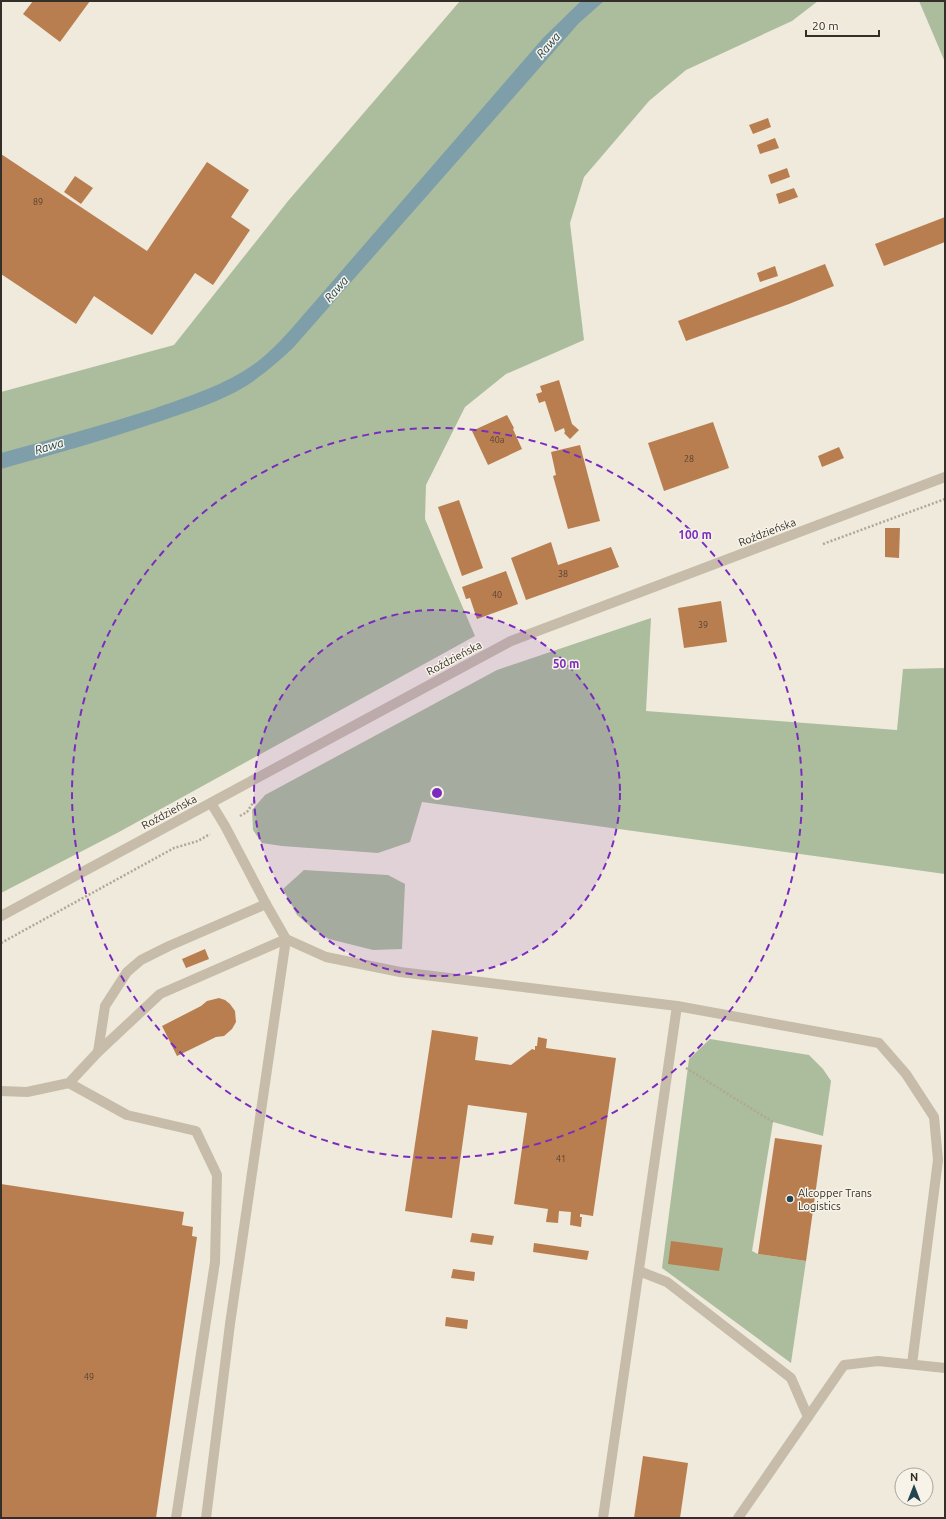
<svg xmlns="http://www.w3.org/2000/svg" width="946" height="1519" viewBox="0 0 946 1519" font-family="Ubuntu,sans-serif">
<rect width="100%" height="100%" fill="#efeadc"/>
<g fill="#acbd9d">
<path d="M 460,1 L 818,1 L 792,21 L 686,70 L 649,101 L 584,177 L 570,223 L 584,340 L 506,374 L 465,407 L 426,485 L 425,519 L 475,636 L 119,832 L 1,893 L 1,392 L 174,345 L 288,201 Z"/>
<path d="M 919,1 L 945,1 L 945,62 Z"/>
<path d="M 651,618 L 646,711 L 897,730 L 903,669 L 945,668 L 945,874 L 422,802 L 410,842 L 378,853 L 282,846 L 262,843 L 253,830 L 252,810 L 265,795 L 497,670 Z"/>
<path d="M 304,870 L 388,875 L 405,884 L 402,949 L 373,950 L 329,939 L 313,929 L 297,915 L 283,889 Z"/>
<path d="M 710,1039 L 809,1055 L 823,1069 L 831,1081 L 823,1136 L 773,1122 L 752,1251 L 758,1254 L 806,1261 L 791,1363 L 662,1268 L 689,1059 Z"/>
</g>
<path fill="#7e9fa9" d="M 581,1 L 604,1 L 579,23 L 293,348 C 278,362 263,375 246,386 C 220,402 190,411 161,421 C 108,439 55,454 1,469 L 1,453 C 52,439 103,425 153,409 C 189,396 226,385 257,362 C 278,346 295,324 312,305 L 543,38 Z"/>
<g fill="#b97e50">
<path d="M 33,1 L 90,1 L 60,42 L 23,14 Z"/>
<path d="M 768,118 L 771,127 L 753,134 L 749,125 Z"/>
<path d="M 775,138 L 779,148 L 760,154 L 757,145 Z"/>
<path d="M 1,154 L 147,251 L 207,162 L 249,190 L 231,217 L 250,230 L 213,285 L 195,273 L 152,335 L 94,296 L 76,324 L 1,274 Z"/>
<path d="M 787,168 L 790,177 L 771,184 L 768,175 Z"/>
<path d="M 75,176 L 93,188 L 81,204 L 64,192 Z"/>
<path d="M 794,188 L 798,197 L 779,204 L 776,194 Z"/>
<path d="M 945,217 L 945,242 L 884,266 L 875,244 Z"/>
<path d="M 825,264 L 834,286 L 789,304 L 686,341 L 678,321 Z"/>
<path d="M 775,266 L 778,276 L 760,282 L 757,273 Z"/>
<path d="M 559,380 L 572,424 L 579,430 L 570,439 L 564,433 L 565,432 L 564,428 L 555,432 L 545,401 L 539,403 L 536,394 L 542,392 L 540,386 Z"/>
<path d="M 507,415 L 514,428 L 513,429 L 522,449 L 488,465 L 472,431 Z"/>
<path d="M 713,422 L 729,468 L 664,491 L 648,443 Z"/>
<path d="M 580,445 L 600,521 L 568,529 L 553,476 L 556,475 L 551,452 Z"/>
<path d="M 839,447 L 844,458 L 822,467 L 818,456 Z"/>
<path d="M 459,500 L 483,568 L 462,576 L 438,507 Z"/>
<path d="M 885,528 L 900,528 L 899,558 L 885,557 Z"/>
<path d="M 551,542 L 558,565 L 611,547 L 619,567 L 526,600 L 511,558 Z"/>
<path d="M 506,571 L 518,604 L 477,619 L 470,598 L 466,599 L 462,587 Z"/>
<path d="M 721,601 L 727,642 L 684,648 L 678,608 Z"/>
<path d="M 205,949 L 209,959 L 186,968 L 182,959 Z"/>
<path d="M 219,998 L 225,1000 L 230,1004 L 235,1011 L 236,1022 L 232,1029 L 224,1036 L 216,1037 L 177,1056 L 162,1026 L 201,1006 L 207,1001 Z"/>
<path d="M 432,1030 L 478,1037 L 475,1060 L 511,1065 L 532,1049 L 535,1050 L 535,1046 L 537,1046 L 538,1037 L 547,1039 L 546,1048 L 616,1058 L 593,1216 L 580,1214 L 580,1217 L 582,1217 L 581,1227 L 570,1225 L 571,1212 L 559,1211 L 558,1223 L 546,1222 L 548,1209 L 514,1204 L 527,1113 L 468,1105 L 452,1218 L 405,1211 Z"/>
<path d="M 775,1138 L 822,1145 L 806,1261 L 758,1254 Z"/>
<path d="M 1,1184 L 184,1212 L 182,1225 L 193,1227 L 192,1236 L 197,1237 L 156,1518 L 1,1518 Z"/>
<path d="M 472,1233 L 494,1236 L 492,1245 L 470,1242 Z"/>
<path d="M 671,1241 L 723,1248 L 719,1271 L 668,1264 Z"/>
<path d="M 534,1243 L 589,1251 L 587,1260 L 533,1252 Z"/>
<path d="M 453,1269 L 475,1272 L 474,1281 L 451,1278 Z"/>
<path d="M 446,1317 L 468,1320 L 467,1329 L 445,1326 Z"/>
<path d="M 643,1456 L 688,1463 L 680,1518 L 634,1518 Z"/>
</g>
<g fill="none" stroke-linecap="round" stroke-linejoin="round">
<g stroke="#b2a694" stroke-width="2.5" stroke-dasharray="2 2" stroke-linecap="butt">
<path d="M 823,544 L 945,499"/>
<path d="M 240,816 L 247,812 L 255,800"/>
<path d="M 1,943 L 174,848 L 198,841 L 210,834"/>
<path d="M 686,1068 L 773,1122"/>
</g>
<g stroke="#c6bca9" stroke-width="10">
<path d="M 211,803 L 225,826 L 266,904 L 286,939 L 326,957 L 400,972 L 677,1006 L 879,1043 L 906,1074 L 934,1117 L 938,1160 L 912,1364"/>
<path d="M 98,1052 L 105,1006 L 127,972 L 141,960 L 169,946 L 266,904"/>
<path d="M 69,1083 L 127,1115 L 196,1131 L 217,1175 L 215,1262 L 176,1518"/>
<path d="M 1,1091 L 27,1092 L 69,1083 L 98,1052 L 160,994 L 286,939"/>
<path d="M 639,1271 L 667,1282 L 791,1378 L 808,1417"/>
<path d="M 206,1518 L 230,1324 L 286,939"/>
<path d="M 603,1518 L 677,1006"/>
<path d="M 738,1518 L 844,1365 L 878,1361 L 945,1368"/>
</g>
<path stroke="#c6bca9" stroke-width="10" d="M 1,916 L 511,641 L 945,477"/>
</g>
<circle cx="437" cy="793" r="183" fill="#7b2cbf" fill-opacity=".12"/>
<g fill="none" stroke="#7b2cbf" stroke-width="2" stroke-dasharray="7 5">
<circle cx="437" cy="793" r="183"/>
<circle cx="437" cy="793" r="365"/>
</g>
<circle fill="#224551" stroke="#f7f3e8" stroke-width="1.5" cx="790" cy="1199" r="4"/>
<g text-anchor="middle" dominant-baseline="central" stroke-width="3" stroke-linejoin="round" paint-order="stroke">
<g font-size="9" fill="#554232">
<text x="38" y="202">89</text>
<text x="497" y="440">40a</text>
<text x="689" y="459">28</text>
<text x="563" y="574">38</text>
<text x="497" y="595">40</text>
<text x="703" y="625">39</text>
<text x="561" y="1159">41</text>
<text x="89" y="1377">49</text>
</g>
<g font-size="11" fill="#342e28" stroke="#f7f3e8">
<text transform="translate(767 532) rotate(-21)">Roździeńska</text>
<text transform="translate(454 658) rotate(-28)">Roździeńska</text>
<text transform="translate(169 812) rotate(-28)">Roździeńska</text>
</g>
<g font-size="11" fill="#342e28" stroke="#f7f3e8" text-anchor="start">
<text x="798" y="1193">Alcopper Trans<tspan x="798" dy="13">Logistics</tspan></text>
</g>
<g font-size="12" font-style="italic" fill="#224551" stroke="#f7f3e8">
<text transform="translate(548 45) rotate(-49)">Rawa</text>
<text transform="translate(336 289) rotate(-49)">Rawa</text>
<text transform="translate(49 446) rotate(-17)">Rawa</text>
</g>
</g>
<circle cx="437" cy="793" r="6" fill="#7b2cbf" stroke="#f7f3e8" stroke-width="2"/>
<g font-size="12" text-anchor="middle" font-weight="bold" fill="#7b2cbf" stroke="#f7f3e8" stroke-width="3" stroke-linejoin="round" paint-order="stroke">
<text x="695" y="539">100 m</text>
<text x="566" y="668">50 m</text>
</g>
<rect width="946" height="1519" fill="none" stroke="#342e28" stroke-width="4"/>
<g transform="translate(914 1487)"><circle r="19" fill="#f7f3e8" stroke="#a9a49b"/>
<path d="M0-3L7 15L0 10L-7 15Z" fill="#224551"/>
<text y="-6" font-size="11" font-weight="bold" text-anchor="middle" fill="#342e28">N</text>
</g>
<path d="M806 30v6h73v-6" fill="none" stroke="#342e28" stroke-width="2"/>
<text x="812" y="30" font-size="12" fill="#342e28" stroke="#f7f3e8" stroke-width="3" paint-order="stroke">20 m</text>
</svg>
